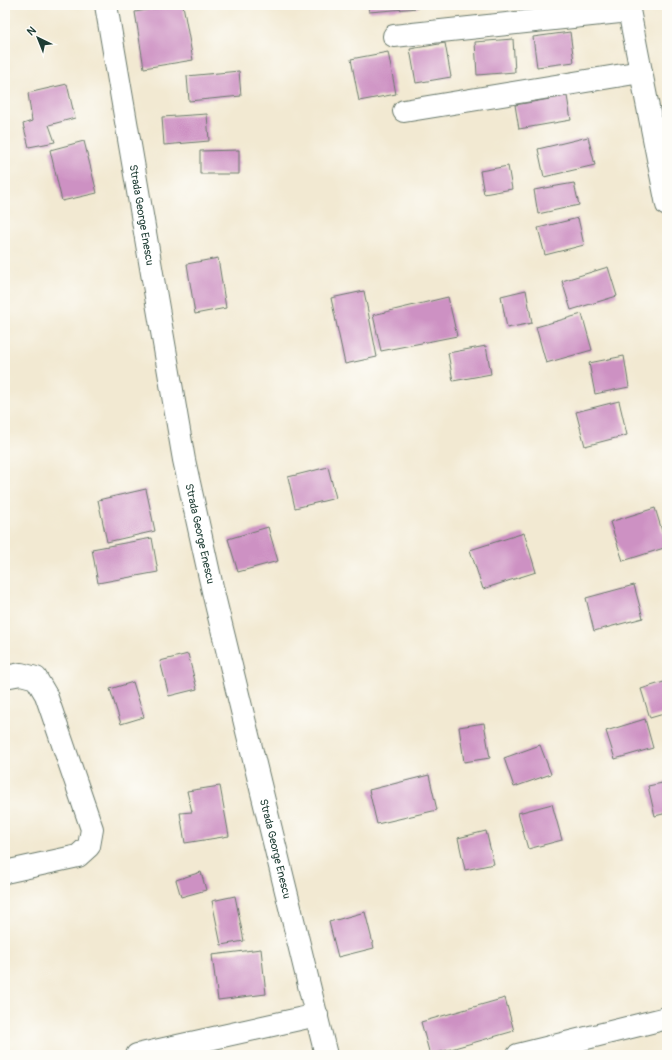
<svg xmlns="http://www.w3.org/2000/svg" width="672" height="1060" viewBox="0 0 672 1060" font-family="Pangolin,sans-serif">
<rect width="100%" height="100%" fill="#fdfcf7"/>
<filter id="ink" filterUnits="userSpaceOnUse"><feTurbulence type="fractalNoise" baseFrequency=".025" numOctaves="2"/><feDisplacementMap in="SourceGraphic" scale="8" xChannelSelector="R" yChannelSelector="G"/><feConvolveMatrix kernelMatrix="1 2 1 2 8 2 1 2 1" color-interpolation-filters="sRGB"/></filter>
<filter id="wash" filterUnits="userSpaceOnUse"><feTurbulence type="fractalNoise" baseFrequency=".012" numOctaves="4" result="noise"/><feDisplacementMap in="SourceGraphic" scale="16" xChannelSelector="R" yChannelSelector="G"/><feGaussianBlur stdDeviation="0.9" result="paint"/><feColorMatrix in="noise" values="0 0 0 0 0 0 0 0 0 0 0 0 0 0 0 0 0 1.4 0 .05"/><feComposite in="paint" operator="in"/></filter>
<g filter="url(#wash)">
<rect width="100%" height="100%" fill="#f2e9d2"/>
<g id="blocks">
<g fill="#cd91c3">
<path d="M 175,5 L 183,5 L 193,60 L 144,68 L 135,12 Z"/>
<path d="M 368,5 L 417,5 L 418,8 L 369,12 Z"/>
<path d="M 570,32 L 574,62 L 537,67 L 533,37 Z"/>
<path d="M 513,39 L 515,72 L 477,75 L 475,42 Z"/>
<path d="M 445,43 L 451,77 L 416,83 L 410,49 Z"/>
<path d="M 388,52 L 396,94 L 359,101 L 351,59 Z"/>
<path d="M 239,71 L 241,96 L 189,101 L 187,76 Z"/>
<path d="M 67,84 L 75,118 L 49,125 L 55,142 L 29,147 L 23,124 L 32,121 L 28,93 Z"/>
<path d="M 567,96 L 571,120 L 519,129 L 515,105 Z"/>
<path d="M 207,114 L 209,141 L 164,145 L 162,117 Z"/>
<path d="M 588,137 L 595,165 L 544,177 L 538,149 Z"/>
<path d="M 84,141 L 97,193 L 62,201 L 50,150 Z"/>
<path d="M 239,150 L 239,174 L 200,174 L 200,151 Z"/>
<path d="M 508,166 L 512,189 L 484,194 L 480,171 Z"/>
<path d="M 574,183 L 579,205 L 538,214 L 534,190 Z"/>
<path d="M 578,218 L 584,245 L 545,255 L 538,228 Z"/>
<path d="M 218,258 L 226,308 L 195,314 L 187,264 Z"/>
<path d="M 608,267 L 617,296 L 571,310 L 562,281 Z"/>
<path d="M 526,290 L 532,323 L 507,328 L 501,296 Z"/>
<path d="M 364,291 L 377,357 L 345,364 L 331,298 Z"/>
<path d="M 448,297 L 457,336 L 381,351 L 373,315 Z"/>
<path d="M 582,314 L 592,350 L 546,363 L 536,327 Z"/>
<path d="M 486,346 L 491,374 L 453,381 L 448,353 Z"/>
<path d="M 624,356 L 629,387 L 595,394 L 589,363 Z"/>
<path d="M 619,401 L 627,435 L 585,446 L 576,412 Z"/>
<path d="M 328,467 L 336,498 L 295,508 L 288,477 Z"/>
<path d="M 146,489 L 155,531 L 107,542 L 98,500 Z"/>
<path d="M 655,508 L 667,547 L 623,561 L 610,522 Z"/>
<path d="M 268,527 L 278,561 L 238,572 L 228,539 Z"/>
<path d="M 524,533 L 536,572 L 483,589 L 470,550 Z"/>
<path d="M 152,538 L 158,572 L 98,583 L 92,549 Z"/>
<path d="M 634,585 L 643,618 L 594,631 L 586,598 Z"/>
<path d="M 188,654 L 197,689 L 169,696 L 160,661 Z"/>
<path d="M 667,681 L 667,713 L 650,718 L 641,689 Z"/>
<path d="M 133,682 L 144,717 L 121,724 L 110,689 Z"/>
<path d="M 645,719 L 653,748 L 615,759 L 606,731 Z"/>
<path d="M 484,723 L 490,758 L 464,762 L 459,727 Z"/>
<path d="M 540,745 L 551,774 L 514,787 L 504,758 Z"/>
<path d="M 429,775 L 437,810 L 377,824 L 369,790 Z"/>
<path d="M 667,782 L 667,813 L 655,816 L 648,786 Z"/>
<path d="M 220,786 L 229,836 L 185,843 L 180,813 L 192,812 L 187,791 Z"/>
<path d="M 552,804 L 562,840 L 528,849 L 518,813 Z"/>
<path d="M 486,831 L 494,864 L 465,870 L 458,838 Z"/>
<path d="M 201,872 L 206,890 L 181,897 L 176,880 Z"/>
<path d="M 235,896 L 244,941 L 221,945 L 212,901 Z"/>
<path d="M 365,912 L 374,948 L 338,957 L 329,922 Z"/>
<path d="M 261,949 L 266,994 L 218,1000 L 212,955 Z"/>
<path d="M 505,998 L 514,1031 L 430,1055 L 421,1022 Z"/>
</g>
</g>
</g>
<g filter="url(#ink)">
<use href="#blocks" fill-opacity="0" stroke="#69796b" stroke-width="1"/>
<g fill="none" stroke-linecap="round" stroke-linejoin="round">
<g stroke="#69796b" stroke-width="24">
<g id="minor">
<path id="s1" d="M 106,5 L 184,460 L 214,596 L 326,1055"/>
<path d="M 628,5 L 667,205"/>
<path d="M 394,36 L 629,11"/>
<path d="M 404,111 L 641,72"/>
<path d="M 5,677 L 21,674 L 36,678 L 46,695 L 92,829 L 89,846 L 78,856 L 5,872"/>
<path d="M 137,1055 L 317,1015"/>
<path d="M 518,1055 L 667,1018"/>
</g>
</g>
<use href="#minor" stroke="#fff" stroke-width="22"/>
</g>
</g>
<g text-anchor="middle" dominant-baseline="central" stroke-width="3" stroke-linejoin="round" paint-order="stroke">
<g font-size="11" fill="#1f3d34" stroke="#fdfcf7">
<text stroke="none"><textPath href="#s1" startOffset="213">Strada George Enescu</textPath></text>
<text stroke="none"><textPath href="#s1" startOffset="537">Strada George Enescu</textPath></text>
<text stroke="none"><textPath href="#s1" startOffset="861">Strada George Enescu</textPath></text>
</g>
</g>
<rect width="672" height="1060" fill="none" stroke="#fdfcf7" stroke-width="20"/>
<g transform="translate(38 38) rotate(317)" stroke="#fdfcf7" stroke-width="3" paint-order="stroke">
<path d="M0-3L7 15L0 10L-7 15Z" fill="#1f3d34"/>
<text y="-6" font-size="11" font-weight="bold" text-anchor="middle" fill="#1f3d34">N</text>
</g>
</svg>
